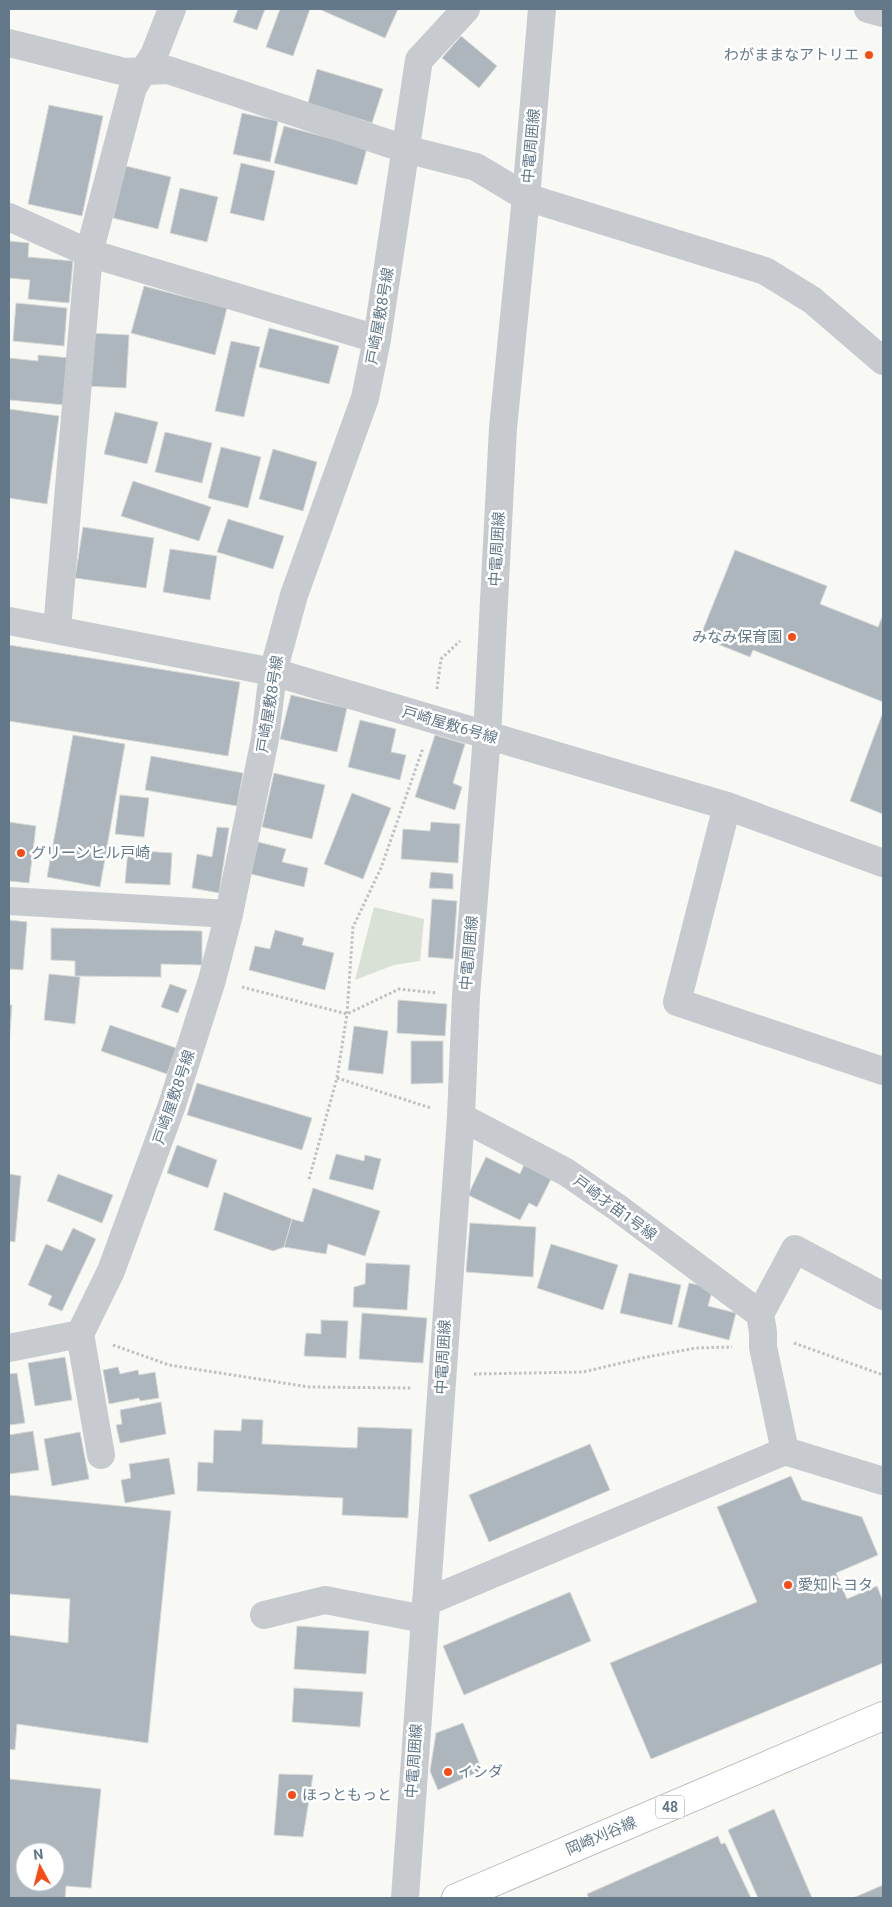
<svg xmlns="http://www.w3.org/2000/svg" width="892" height="1907" viewBox="0 0 892 1907" font-family="Roboto,'Noto Sans JP',sans-serif">
<rect width="100%" height="100%" fill="#f8f8f4"/>
<path fill="#d9e0d5" d="M 374,907 L 424,919 L 420,961 L 394,965 L 355,980 Z"/>
<g fill="#acb6bc" stroke="#d9d9d7" fill-rule="evenodd">
<path d="M 238,9 L 265,9 L 257,30 L 233,22 Z"/>
<path d="M 280,9 L 310,9 L 293,56 L 266,47 Z"/>
<path d="M 319,9 L 398,9 L 385,38 Z"/>
<path d="M 461,36 L 497,66 L 479,88 L 442,58 Z"/>
<path d="M 317,69 L 383,89 L 372,123 L 308,103 Z"/>
<path d="M 49,105 L 103,116 L 82,216 L 28,204 Z"/>
<path d="M 242,113 L 278,121 L 270,162 L 233,154 Z"/>
<path d="M 284,126 L 367,148 L 357,185 L 274,163 Z"/>
<path d="M 241,163 L 275,171 L 264,221 L 230,213 Z"/>
<path d="M 126,166 L 171,177 L 158,229 L 113,218 Z"/>
<path d="M 180,188 L 218,197 L 207,242 L 170,233 Z"/>
<path d="M 9,241 L 29,243 L 28,257 L 73,261 L 69,303 L 28,299 L 30,280 L 9,278 Z"/>
<path d="M 144,286 L 227,308 L 215,355 L 131,333 Z"/>
<path d="M 16,303 L 67,308 L 64,346 L 13,341 Z"/>
<path d="M 269,328 L 339,346 L 329,384 L 259,367 Z"/>
<path d="M 89,333 L 129,335 L 126,388 L 86,386 Z"/>
<path d="M 231,341 L 260,347 L 244,417 L 215,411 Z"/>
<path d="M 38,355 L 70,358 L 65,405 L 9,400 L 9,358 L 38,361 Z"/>
<path d="M 9,409 L 59,416 L 47,504 L 9,498 Z"/>
<path d="M 115,412 L 158,422 L 147,464 L 104,454 Z"/>
<path d="M 165,432 L 212,443 L 202,483 L 155,472 Z"/>
<path d="M 221,447 L 261,457 L 248,508 L 208,498 Z"/>
<path d="M 273,449 L 317,462 L 303,511 L 259,499 Z"/>
<path d="M 133,481 L 211,507 L 199,541 L 121,516 Z"/>
<path d="M 228,519 L 284,536 L 273,569 L 217,552 Z"/>
<path d="M 83,527 L 154,538 L 146,588 L 75,578 Z"/>
<path d="M 170,549 L 217,556 L 210,600 L 163,592 Z"/>
<path d="M 735,550 L 827,586 L 820,604 L 878,627 L 883,615 L 883,702 L 753,650 L 750,657 L 700,637 Z"/>
<path d="M 9,645 L 240,682 L 228,756 L 9,721 Z"/>
<path d="M 291,695 L 347,708 L 337,752 L 280,739 Z"/>
<path d="M 883,712 L 883,814 L 850,801 Z"/>
<path d="M 360,720 L 396,729 L 391,752 L 406,755 L 400,780 L 348,767 Z"/>
<path d="M 73,735 L 125,744 L 100,887 L 47,877 Z"/>
<path d="M 435,735 L 465,744 L 453,783 L 462,787 L 455,810 L 415,797 Z"/>
<path d="M 151,756 L 243,773 L 237,806 L 145,790 Z"/>
<path d="M 274,773 L 325,785 L 312,839 L 262,827 Z"/>
<path d="M 352,793 L 391,808 L 363,879 L 324,864 Z"/>
<path d="M 120,795 L 149,798 L 144,837 L 115,834 Z"/>
<path d="M 9,822 L 36,826 L 29,883 L 9,881 Z"/>
<path d="M 431,822 L 460,824 L 458,863 L 401,859 L 403,829 L 430,831 Z"/>
<path d="M 217,827 L 229,828 L 219,893 L 192,888 L 197,854 L 212,857 Z"/>
<path d="M 258,842 L 286,849 L 282,862 L 308,868 L 304,887 L 251,874 Z"/>
<path d="M 128,850 L 172,853 L 170,885 L 125,883 Z"/>
<path d="M 431,872 L 453,874 L 453,889 L 429,888 Z"/>
<path d="M 432,899 L 457,901 L 453,959 L 428,957 Z"/>
<path d="M 9,920 L 27,922 L 23,970 L 9,969 Z"/>
<path d="M 51,928 L 202,931 L 202,965 L 161,964 L 161,977 L 75,976 L 75,961 L 51,960 Z"/>
<path d="M 275,930 L 304,938 L 302,945 L 334,953 L 325,990 L 249,970 L 255,946 L 270,949 Z"/>
<path d="M 49,974 L 80,977 L 75,1024 L 44,1020 Z"/>
<path d="M 170,984 L 187,990 L 178,1013 L 161,1007 Z"/>
<path d="M 398,1000 L 447,1004 L 445,1036 L 397,1033 Z"/>
<path d="M 9,1005 L 12,1005 L 9,1044 Z"/>
<path d="M 110,1025 L 176,1048 L 167,1074 L 101,1051 Z"/>
<path d="M 354,1026 L 388,1031 L 383,1074 L 348,1070 Z"/>
<path d="M 411,1041 L 443,1041 L 443,1083 L 411,1084 Z"/>
<path d="M 197,1083 L 312,1118 L 302,1150 L 187,1115 Z"/>
<path d="M 177,1145 L 217,1160 L 208,1188 L 167,1173 Z"/>
<path d="M 336,1154 L 364,1161 L 365,1155 L 381,1159 L 373,1190 L 329,1179 Z"/>
<path d="M 486,1157 L 520,1174 L 526,1160 L 554,1173 L 537,1207 L 529,1203 L 520,1220 L 468,1195 Z"/>
<path d="M 9,1174 L 21,1176 L 15,1242 L 9,1241 Z"/>
<path d="M 58,1174 L 113,1195 L 102,1223 L 47,1201 Z"/>
<path d="M 313,1188 L 380,1211 L 365,1256 L 328,1244 L 326,1254 L 284,1247 L 292,1219 L 303,1222 Z"/>
<path d="M 224,1192 L 292,1219 L 284,1247 L 273,1251 L 214,1230 Z"/>
<path d="M 470,1223 L 536,1227 L 533,1277 L 466,1272 Z"/>
<path d="M 73,1228 L 96,1239 L 62,1311 L 48,1305 L 52,1296 L 28,1285 L 46,1244 L 62,1251 Z"/>
<path d="M 551,1244 L 618,1265 L 603,1310 L 537,1288 Z"/>
<path d="M 366,1263 L 410,1265 L 407,1310 L 353,1307 L 354,1287 L 365,1284 Z"/>
<path d="M 629,1273 L 681,1285 L 672,1325 L 620,1313 Z"/>
<path d="M 689,1283 L 713,1288 L 708,1306 L 736,1313 L 729,1340 L 678,1327 Z"/>
<path d="M 362,1313 L 427,1318 L 423,1363 L 359,1359 Z"/>
<path d="M 321,1320 L 348,1321 L 346,1358 L 304,1356 L 306,1333 L 321,1334 Z"/>
<path d="M 65,1357 L 72,1400 L 35,1406 L 28,1363 Z"/>
<path d="M 118,1367 L 120,1374 L 138,1370 L 139,1375 L 155,1372 L 159,1398 L 140,1401 L 139,1398 L 109,1404 L 103,1370 Z"/>
<path d="M 17,1373 L 25,1423 L 9,1425 L 9,1374 Z"/>
<path d="M 161,1402 L 166,1434 L 120,1443 L 116,1425 L 122,1424 L 120,1410 Z"/>
<path d="M 242,1419 L 263,1420 L 262,1444 L 357,1448 L 358,1427 L 412,1429 L 408,1518 L 342,1515 L 343,1498 L 197,1491 L 198,1462 L 213,1463 L 214,1430 L 241,1431 Z"/>
<path d="M 33,1431 L 39,1470 L 9,1474 L 9,1435 Z"/>
<path d="M 80,1432 L 89,1479 L 52,1486 L 44,1439 Z"/>
<path d="M 590,1444 L 610,1490 L 489,1542 L 469,1495 Z"/>
<path d="M 169,1458 L 175,1494 L 125,1503 L 121,1480 L 131,1478 L 129,1464 Z"/>
<path d="M 791,1476 L 802,1500 L 862,1517 L 878,1555 L 836,1573 L 847,1599 L 877,1586 L 883,1601 L 883,1663 L 651,1759 L 610,1663 L 757,1602 L 717,1507 Z"/>
<path d="M 9,1495 L 171,1511 L 148,1743 L 17,1724 L 15,1750 L 9,1749 L 9,1635 L 68,1643 L 70,1599 L 9,1594 Z"/>
<path d="M 570,1592 L 591,1641 L 464,1695 L 443,1646 Z"/>
<path d="M 297,1626 L 369,1631 L 366,1674 L 294,1669 Z"/>
<path d="M 294,1688 L 363,1692 L 360,1727 L 292,1722 Z"/>
<path d="M 463,1723 L 482,1770 L 438,1790 L 430,1771 L 436,1733 Z"/>
<path d="M 279,1774 L 313,1775 L 303,1837 L 274,1835 Z"/>
<path d="M 9,1779 L 101,1789 L 91,1888 L 66,1886 L 65,1898 L 9,1898 ZM 25,1852 L 55,1852 L 55,1882 L 25,1882 Z"/>
<path d="M 774,1809 L 812,1898 L 758,1898 L 728,1830 Z"/>
<path d="M 718,1836 L 721,1844 L 725,1843 L 751,1898 L 589,1898 L 587,1894 Z"/>
<path d="M 883,1885 L 883,1898 L 853,1898 Z"/>
</g>
<g fill="none" stroke-linecap="round" stroke-linejoin="round">
<g stroke="#babec2" stroke-width="30">
<path id="major" d="M 456,1898 L 883,1716"/>
</g>
<g stroke="#bec1c3" stroke-width="3" stroke-dasharray="2.5 2.5" stroke-linecap="butt">
<path d="M 437,689 L 441,659 L 460,641"/>
<path d="M 242,987 L 347,1014 L 399,989 L 437,993"/>
<path d="M 337,1078 L 431,1108"/>
<path d="M 309,1179 L 337,1078 L 347,1014 L 353,927 L 381,868 L 423,748"/>
<path d="M 794,1343 L 883,1375"/>
<path d="M 113,1345 L 169,1365 L 309,1387 L 411,1388"/>
<path d="M 474,1374 L 583,1372 L 647,1357 L 696,1348 L 732,1347"/>
</g>
<g stroke="#c7cbcf" stroke-width="28">
<path d="M 868,9 L 883,13"/>
<path d="M 9,43 L 125,72 L 168,70 L 405,149 L 476,167 L 526,197 L 765,271 L 812,300 L 883,361"/>
<path d="M 9,217 L 89,253 L 377,339"/>
<path d="M 9,621 L 273,672 L 727,806 L 883,863"/>
<path d="M 57,629 L 89,253 L 133,87 L 154,55 L 172,9"/>
<path d="M 727,806 L 677,1002 L 883,1071"/>
<path d="M 9,901 L 229,914"/>
<path d="M 461,1117 L 566,1172 L 618,1208 L 760,1314"/>
<path d="M 80,1334 L 101,1455"/>
<path d="M 9,1348 L 80,1334 L 111,1271 L 172,1105 L 212,980 L 229,914 L 265,739 L 273,672 L 294,595 L 365,398 L 377,339 L 419,60 L 466,9"/>
<path d="M 785,1451 L 763,1347 L 763,1332 L 760,1314 L 795,1249 L 883,1296"/>
<path d="M 426,1602 L 785,1451 L 883,1481"/>
<path d="M 264,1615 L 325,1600 L 424,1619"/>
<path d="M 405,1898 L 461,1117 L 466,996 L 487,736 L 503,428 L 526,197 L 542,9"/>
</g>
<use href="#major" stroke="#fff" stroke-width="28"/>
</g>
<g fill="#f64d17" stroke="#fff" stroke-width="2">
<circle cx="869" cy="55" r="5"/>
<circle cx="792" cy="637" r="5"/>
<circle cx="21" cy="853" r="5"/>
<circle cx="788" cy="1585" r="5"/>
<circle cx="448" cy="1772" r="5"/>
<circle cx="292" cy="1795" r="5"/>
</g>
<g text-anchor="middle" dominant-baseline="central" stroke-width="5" stroke-linejoin="round" paint-order="stroke">
<rect fill="#fff" stroke="#92a0ac" stroke-width="1" x="656" y="1795.5" width="28" height="23" rx="4"/>
<g font-size="14" font-weight="bold" fill="#637889">
<text x="670" y="1807">48</text>
</g>
<g font-size="15" fill="#637889" stroke="#fff" text-anchor="start">
<text x="859" y="55" text-anchor="end">わがままなアトリエ</text>
<text x="782" y="637" text-anchor="end">みなみ保育園</text>
<text x="31" y="853">グリーンヒル戸崎</text>
<text x="798" y="1585">愛知トヨタ</text>
<text x="458" y="1772">イシダ</text>
<text x="302" y="1795">ほっともっと</text>
</g>
<g font-size="15" fill="#637889" stroke="#fff">
<text transform="translate(531 146) rotate(-85)">中電周囲線</text>
<text transform="translate(380 316) rotate(-80)">戸崎屋敷8号線</text>
<text transform="translate(497 549) rotate(-87)">中電周囲線</text>
<text transform="translate(270 704) rotate(-81)">戸崎屋敷8号線</text>
<text transform="translate(450 725) rotate(16)">戸崎屋敷6号線</text>
<text transform="translate(469 953) rotate(-85)">中電周囲線</text>
<text transform="translate(174 1097) rotate(-71)">戸崎屋敷8号線</text>
<text transform="translate(615 1208) rotate(36)">戸崎才苗1号線</text>
<text transform="translate(443 1357) rotate(-87)">中電周囲線</text>
<text transform="translate(414 1761) rotate(-86)">中電周囲線</text>
<text transform="translate(601 1836) rotate(-23)">岡崎刈谷線</text>
</g>
</g>
<rect width="892" height="1907" fill="none" stroke="#637889" stroke-width="20"/>
<g transform="translate(40 1867) rotate(353)"><circle r="24" fill="#ffffff" stroke="#c1c9d0"/>
<path d="M0-4L9 19L0 12L-9 19Z" fill="#f64d17"/>
<text y="-8" font-size="14" font-weight="bold" text-anchor="middle" fill="#637889">N</text>
</g>
</svg>
